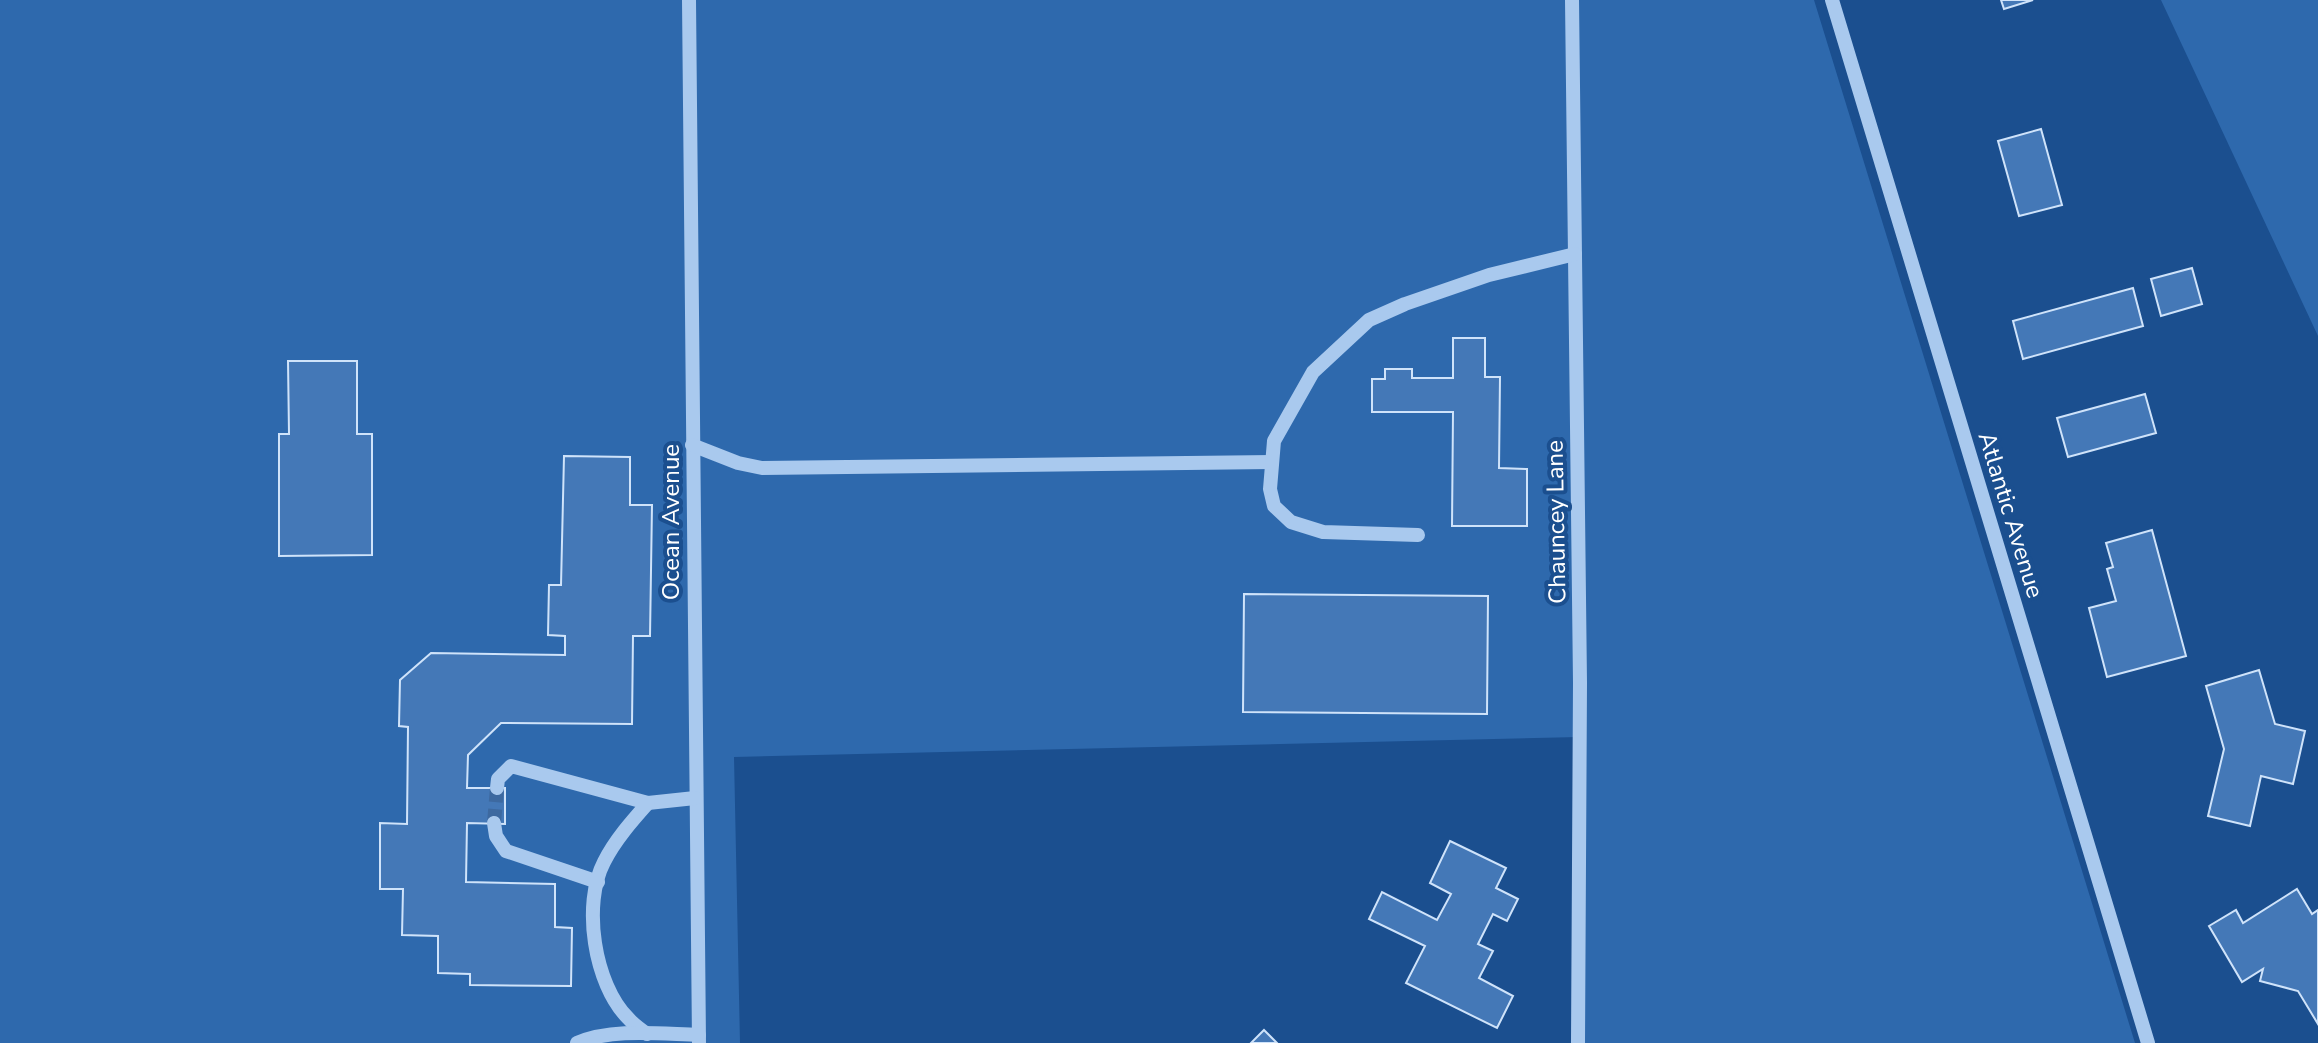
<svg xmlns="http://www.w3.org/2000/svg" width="2318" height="1043" viewBox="0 0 2318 1043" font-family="'Nunito Sans',sans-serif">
<rect width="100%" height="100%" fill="#1b4f8f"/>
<g fill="#2e69ad">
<path d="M 0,0 L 1814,0 L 2135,1043 L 1585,1043 L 1579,737 L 734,757 L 740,1043 L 0,1043 Z"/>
<path d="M 2161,0 L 2318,0 L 2318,336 Z"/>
</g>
<g fill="#4478b7" stroke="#cfe3fa" stroke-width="2">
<path d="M 2001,0 L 2033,0 L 2004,9 Z"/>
<path d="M 2041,129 L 2062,205 L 2019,216 L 1998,141 Z"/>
<path d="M 2192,268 L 2202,304 L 2161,316 L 2151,279 Z"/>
<path d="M 2133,288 L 2143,326 L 2023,359 L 2013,321 Z"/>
<path d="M 1453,338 L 1485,338 L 1485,377 L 1500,377 L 1499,468 L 1527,469 L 1527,526 L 1452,526 L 1453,412 L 1372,412 L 1372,379 L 1385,379 L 1385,369 L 1412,369 L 1412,378 L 1453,378 Z"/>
<path d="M 288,361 L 357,361 L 357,434 L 372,434 L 372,555 L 279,556 L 279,434 L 289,434 Z"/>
<path d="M 2145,394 L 2156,433 L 2068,457 L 2057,418 Z"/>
<path d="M 564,456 L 630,457 L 630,505 L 652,505 L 650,636 L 633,636 L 632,724 L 501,723 L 468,755 L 467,788 L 505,788 L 505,824 L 467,823 L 466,882 L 555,884 L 555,927 L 572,928 L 571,986 L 470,985 L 470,974 L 438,973 L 438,936 L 402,935 L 403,889 L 380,889 L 380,823 L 407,824 L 408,727 L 399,726 L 400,680 L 431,653 L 565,655 L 565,636 L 548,635 L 549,585 L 561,585 Z"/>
<path d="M 2152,530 L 2186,656 L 2107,677 L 2089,608 L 2116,601 L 2107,569 L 2113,567 L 2106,543 Z"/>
<path d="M 1244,594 L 1488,596 L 1487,714 L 1243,712 Z"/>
<path d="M 2259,670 L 2275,724 L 2305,731 L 2293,784 L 2261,776 L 2250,826 L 2208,816 L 2224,749 L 2206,686 Z"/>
<path d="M 1450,841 L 1506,868 L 1496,888 L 1518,899 L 1507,921 L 1493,914 L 1478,944 L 1493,951 L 1479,978 L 1513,996 L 1497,1028 L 1406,983 L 1425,946 L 1369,919 L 1382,892 L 1437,920 L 1451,894 L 1430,883 Z"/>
<path d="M 2297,889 L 2312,914 L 2318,910 L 2318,1024 L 2298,991 L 2260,981 L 2263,969 L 2242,982 L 2209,926 L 2236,910 L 2243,923 Z"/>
<path d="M 1264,1030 L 1277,1043 L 1251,1043 Z"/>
</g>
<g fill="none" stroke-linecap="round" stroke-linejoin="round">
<path stroke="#3d69a0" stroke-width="14" stroke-dasharray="14 7" stroke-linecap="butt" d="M 494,823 L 497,788"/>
<g stroke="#a9c9ee" stroke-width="14">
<path d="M 689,0 L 699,1043"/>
<path d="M 1572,0 L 1580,683 L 1578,1043"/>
<path d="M 1832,0 L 2148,1043"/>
<path d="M 692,445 L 738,463 L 762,468 L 1272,462"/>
<path d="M 1418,535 L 1323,532 L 1291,522 L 1274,506 L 1270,489 L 1274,441 L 1313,372 L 1369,320 L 1405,304 L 1489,275 L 1575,254"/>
<path d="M 497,788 L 498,779 L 511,766 L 648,803 L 695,798"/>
<path d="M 494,823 L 496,836 L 506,851 L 598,882"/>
<path d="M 647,1034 C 640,1029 633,1024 628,1018 C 594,984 582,904 604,862 C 615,840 632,821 648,803"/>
<path d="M 577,1043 C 612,1028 660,1034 699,1035"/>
</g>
</g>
<g text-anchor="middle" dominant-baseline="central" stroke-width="8" stroke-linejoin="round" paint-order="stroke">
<g font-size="24" fill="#fff" stroke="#1b4f8f">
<text transform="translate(2011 515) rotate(73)">Atlantic Avenue</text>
<text transform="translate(671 522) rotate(-90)">Ocean Avenue</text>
<text transform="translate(1556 522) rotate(-91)">Chauncey Lane</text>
</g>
</g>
</svg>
